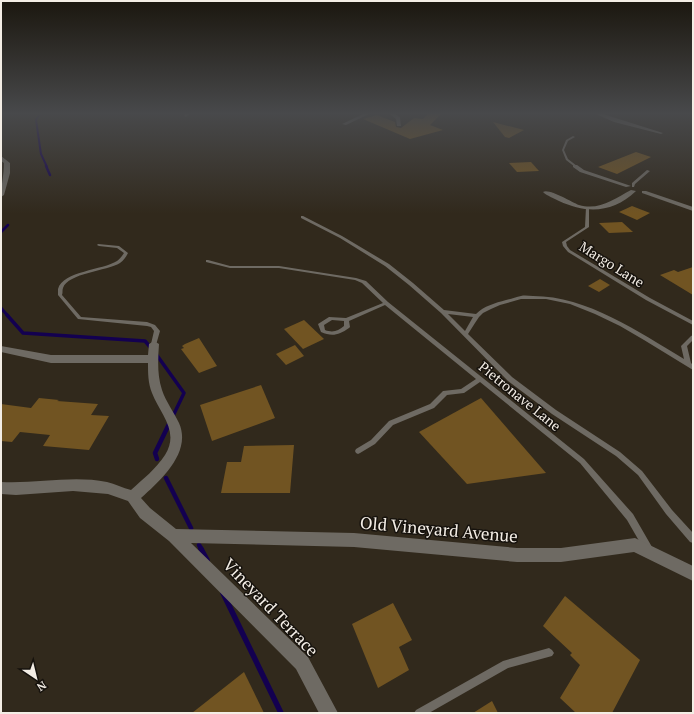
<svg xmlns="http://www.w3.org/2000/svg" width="694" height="714" viewBox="0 0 694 714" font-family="'PT Serif',serif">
<rect width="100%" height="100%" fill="#31291c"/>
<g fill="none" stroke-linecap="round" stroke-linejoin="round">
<path stroke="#130050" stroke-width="2" d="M 40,114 L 36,120 L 41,154 L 47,167"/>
<g stroke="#130050" stroke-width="2.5">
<path d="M 46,166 L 50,175"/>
<path d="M 1,232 L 8,225"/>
</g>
<path stroke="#130050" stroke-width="3" d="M 1,308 L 8,316"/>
<g stroke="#130050" stroke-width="3.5">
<path d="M 7,315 L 23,333 L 145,341 L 151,348"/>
<path d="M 156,354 L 184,393 L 173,416"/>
</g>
<g stroke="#130050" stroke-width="4.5">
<path d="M 157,459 L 155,453 L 170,422"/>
<path d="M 166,478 L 191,528"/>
<path d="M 199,545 L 202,550"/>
</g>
<g stroke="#130050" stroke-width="5.5">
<path d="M 201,549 L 207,560"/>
<path d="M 223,593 L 281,713"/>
</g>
</g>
<g fill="#715422">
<path d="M 428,114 L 441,114 L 430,125 L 443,130 L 410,139 L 363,119 L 377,115 L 395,122 L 396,127 L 401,128 L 414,118 L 423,119 Z"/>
<path d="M 493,122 L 524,130 L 509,138 L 505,137 Z"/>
<path d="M 636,152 L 651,157 L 617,174 L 598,167 Z"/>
<path d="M 531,162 L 539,171 L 517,172 L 509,163 Z"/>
<path d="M 632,206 L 650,213 L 637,220 L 619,212 Z"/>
<path d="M 622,222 L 633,232 L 609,233 L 599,223 Z"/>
<path d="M 693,267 L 693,295 L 660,275 L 674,270 L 678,272 Z"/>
<path d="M 600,279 L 610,285 L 599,292 L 588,286 Z"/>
<path d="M 304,320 L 324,339 L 303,349 L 284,329 Z"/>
<path d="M 199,338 L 217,366 L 199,373 L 181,349 L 184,348 L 182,346 L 185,344 Z"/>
<path d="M 295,345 L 304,356 L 286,365 L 276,354 Z"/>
<path d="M 261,385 L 275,418 L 212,441 L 200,405 Z"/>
<path d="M 39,398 L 59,400 L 57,401 L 98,404 L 91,415 L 109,416 L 89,450 L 43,446 L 50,435 L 20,432 L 12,442 L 1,441 L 1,404 L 31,408 Z"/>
<path d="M 481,398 L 546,473 L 467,484 L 419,432 Z"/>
<path d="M 294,445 L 290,493 L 221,493 L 227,462 L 241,462 L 244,446 Z"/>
<path d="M 565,596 L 640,660 L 612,713 L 576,713 L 560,698 L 580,665 L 570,655 L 572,653 L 543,626 Z"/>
<path d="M 393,603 L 412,640 L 399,647 L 409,670 L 378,688 L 352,624 Z"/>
<path d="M 244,672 L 264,713 L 192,713 Z"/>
<path d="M 492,701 L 498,713 L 473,713 Z"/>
</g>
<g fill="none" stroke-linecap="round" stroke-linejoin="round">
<g fill="#6e6a63" fill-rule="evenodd">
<path d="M 573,136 L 575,137 L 568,141 L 564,150 L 568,159 L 577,166 L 575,167 L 566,160 L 562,150 L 566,140 Z"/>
<path d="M 647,170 L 650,171 L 635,184 L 634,187 L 632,187 L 632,183 Z"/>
<path d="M 586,207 L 589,208 L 589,227 L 566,242 L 567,246 L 570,250 L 650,298 L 693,321 L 693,325 L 646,300 L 568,252 L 563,246 L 562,242 L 585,227 Z"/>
<path d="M 301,216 L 303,216 L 342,236 L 389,264 L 413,283 L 444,310 L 476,314 C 484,306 495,303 506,300 C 511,299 516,297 521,296 C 525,295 529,296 533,296 C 587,296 639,332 684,359 L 681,346 L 691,336 L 693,335 L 693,340 L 687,346 L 691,363 L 693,365 L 693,370 L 644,340 L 620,326 L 595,314 L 570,304 L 546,299 L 521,299 L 500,305 L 491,309 L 483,313 L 479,317 L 475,323 L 468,334 L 512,377 L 556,410 L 620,452 L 642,471 L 672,510 L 693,533 L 693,543 L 690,542 L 666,514 L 638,475 L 616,456 L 552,414 L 508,381 L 441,313 L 409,285 L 385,266 L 340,238 L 301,218 ZM 448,314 L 473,317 L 465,331 Z"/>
<path d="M 98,244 L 119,246 L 128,253 C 126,257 124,260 120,263 C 107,271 68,273 63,288 C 62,290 63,293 62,295 L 81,317 L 147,322 L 155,325 L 160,331 L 156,345 L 154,346 L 151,344 L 154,331 L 151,327 L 147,326 L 78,319 L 58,295 C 58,293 58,291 58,289 C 63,271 103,270 117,261 C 120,259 122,256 124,253 L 117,248 L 99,246 L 97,245 Z"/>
<path d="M 206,260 L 208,260 L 230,266 L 279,266 L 356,278 L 366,281 L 388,302 L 584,459 L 633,514 L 652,547 L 653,550 L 652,553 L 649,554 L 646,553 L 627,520 L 580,463 L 480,382 L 464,393 L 447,395 L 434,408 L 393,425 L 375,444 L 360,453 L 358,454 L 356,453 L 355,451 L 356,449 L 371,440 L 389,421 L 430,404 L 443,391 L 461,389 L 476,379 L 385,305 L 349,321 L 350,327 L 349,328 C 339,335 332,337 321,332 L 318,324 L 329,317 L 346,318 L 383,303 L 362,283 L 355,280 L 279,268 L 230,268 L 206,262 ZM 332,320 L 344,321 L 344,326 C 338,331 333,333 325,330 L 324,325 Z"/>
<path d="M 549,648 L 552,650 L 554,653 L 552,656 L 508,668 L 429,713 L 414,713 L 416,710 L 503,661 Z"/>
</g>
<g fill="#6e6a63" fill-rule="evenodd">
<path d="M 185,114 L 189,114 L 186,117 L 184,116 Z"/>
<path d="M 363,114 L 369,114 L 346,125 L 342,124 Z"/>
<path d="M 390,114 L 395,114 L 400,117 L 401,126 L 397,126 L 396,119 Z"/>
<path d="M 596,114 L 603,114 L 663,133 L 661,134 L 614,122 Z"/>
<path d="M 1,156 L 10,163 L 10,173 L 4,195 L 1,197 C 1,185 4,175 4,163 L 1,161 Z"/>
<path d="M 573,165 L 577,165 L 584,170 L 631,186 L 626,187 L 580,172 L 573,167 Z"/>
<path d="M 631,190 L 636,191 C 613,213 587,214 559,201 C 554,198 547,196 543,192 C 549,188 571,202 579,205 C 599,211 614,199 631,190 Z"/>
<path d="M 642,191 L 646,191 L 693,207 L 693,211 L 642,193 Z"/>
<path d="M 154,341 L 159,344 C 158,359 157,375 162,390 C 166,402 174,412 179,423 C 192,452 161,480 141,498 L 150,508 L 176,529 L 354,533 L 517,548 L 561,548 L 635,538 L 693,566 L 693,581 L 634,552 L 561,562 L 517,562 L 354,547 L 191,543 L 308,657 L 338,713 L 319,713 L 296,669 L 169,541 L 140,518 L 128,501 L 108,494 L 73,491 L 16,495 L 1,494 L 1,482 C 36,484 72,475 107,482 C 115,484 123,488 131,490 C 143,479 156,469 165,455 C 180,431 160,414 152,393 C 148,383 148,373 148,363 L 51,363 L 1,352 L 1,346 L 51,355 L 148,355 L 149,344 Z"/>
</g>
</g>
<linearGradient id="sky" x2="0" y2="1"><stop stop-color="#1b170f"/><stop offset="0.53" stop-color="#48494b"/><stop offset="1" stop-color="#48494b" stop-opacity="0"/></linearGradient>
<rect width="694" height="214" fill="url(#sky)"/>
<g text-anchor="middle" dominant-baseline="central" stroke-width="3" stroke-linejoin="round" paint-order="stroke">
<g font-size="14" fill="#f3ede5" stroke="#16120d">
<text transform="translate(612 264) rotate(32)">Margo Lane</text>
<text transform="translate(520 396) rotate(39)">Pietronave Lane</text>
</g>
<g font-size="17" fill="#f3ede5" stroke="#16120d">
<text transform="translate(439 529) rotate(5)">Old Vineyard Avenue</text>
<text transform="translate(271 607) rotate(46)">Vineyard Terrace</text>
</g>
</g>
<rect width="694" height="714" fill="none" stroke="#f3ede5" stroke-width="4"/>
<g transform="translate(36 678) rotate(145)" stroke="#16120d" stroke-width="3" paint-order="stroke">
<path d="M0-3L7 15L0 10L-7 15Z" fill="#f3ede5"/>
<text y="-6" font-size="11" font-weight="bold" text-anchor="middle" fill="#f3ede5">N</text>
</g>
</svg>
